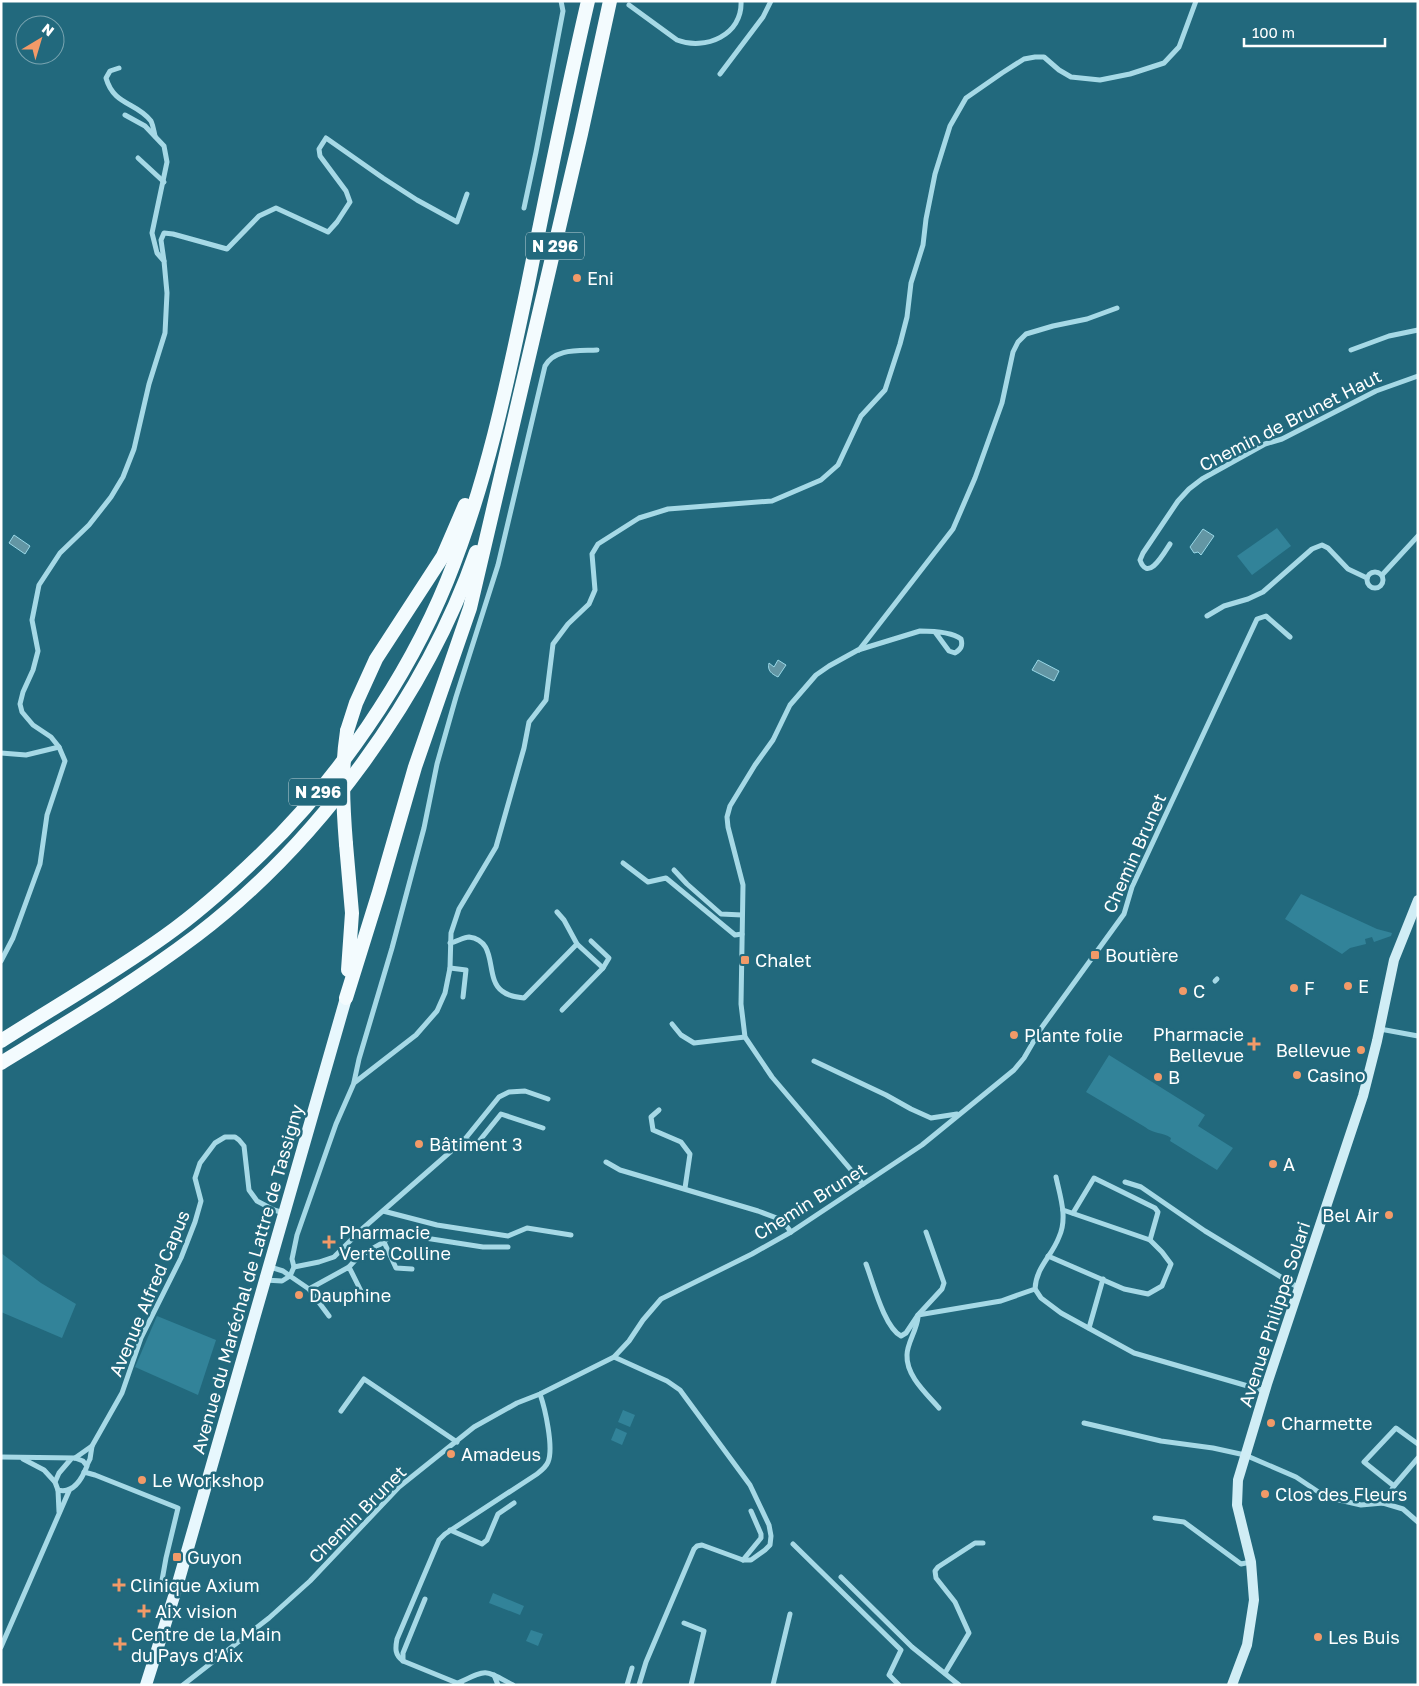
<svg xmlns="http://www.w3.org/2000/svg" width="1419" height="1686" viewBox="0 0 1419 1686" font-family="'Golos Text',sans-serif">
<rect width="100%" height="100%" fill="#22697d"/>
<g fill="#328399">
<path d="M 1277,528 L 1291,546 L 1252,575 L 1237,556 Z"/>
<path d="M 1301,894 L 1377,929 L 1392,933 L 1391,936 L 1374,942 L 1372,937 L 1365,939 L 1366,944 L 1350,948 L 1342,954 L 1285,919 Z"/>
<path d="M 1109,1055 L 1205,1115 L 1198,1126 L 1233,1148 L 1217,1170 L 1170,1141 L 1171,1138 C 1163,1132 1153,1134 1145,1127 L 1086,1092 Z"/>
<path d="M 1,1253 L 41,1283 L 76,1304 L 62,1338 L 1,1312 Z"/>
<path d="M 157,1316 L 216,1340 L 198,1395 L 135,1367 Z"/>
<path d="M 623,1410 L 635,1415 L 630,1427 L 618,1422 Z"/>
<path d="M 616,1428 L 627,1433 L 622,1445 L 611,1440 Z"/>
<path d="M 493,1593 L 524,1606 L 520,1615 L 489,1603 Z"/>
<path d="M 531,1630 L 543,1634 L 538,1646 L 526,1641 Z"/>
</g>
<g fill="#6396a4" stroke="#9ad8e7">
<path d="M 1203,529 L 1214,536 L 1201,555 L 1198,552 L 1194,553 L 1190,547 Z"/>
<path d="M 14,535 L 30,546 L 25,554 L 9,543 Z"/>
<path d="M 778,660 L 786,665 L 778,677 C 772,674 767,671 769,663 L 774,667 Z"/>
<path d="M 1038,660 L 1059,671 L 1054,681 L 1032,670 Z"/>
</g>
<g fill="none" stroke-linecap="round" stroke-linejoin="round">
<g stroke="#a6d9e6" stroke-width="5">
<path d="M 629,5 L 677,40 C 705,51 743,35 741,1"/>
<path d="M 119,68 L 110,71 L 106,78 C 114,106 137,102 151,121 C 153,125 154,132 155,136"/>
<path d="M 720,74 L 763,17 L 771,1"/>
<path d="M 138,158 L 164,182"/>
<path d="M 524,208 L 536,152 L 563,11 L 561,1"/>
<path d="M 164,261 L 161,240 L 164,233 L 173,234 L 227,249 L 259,216 L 276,208 L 328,232 L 337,222 L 350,202 L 346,191 L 320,156 L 319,149 L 326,138 L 383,178 L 417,200 L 457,222 L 467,194"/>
<path d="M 1351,350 L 1389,336 L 1418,330"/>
<path d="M 1170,544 C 1164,553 1148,583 1140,560 L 1143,553 L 1178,501 L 1189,489 L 1202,479 L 1265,444 L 1282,439 L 1376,391 L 1418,376"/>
<circle cx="1375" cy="580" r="8"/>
<path d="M 1382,575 L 1418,536"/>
<path d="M 1207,616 L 1224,606 L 1248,599 L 1263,592 L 1312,549 L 1322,545 L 1328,548 L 1348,569 L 1367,578"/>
<path d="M 859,650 L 953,529 L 975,478 L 1002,403 L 1013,352 L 1018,342 L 1026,334 L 1053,326 L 1087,319 L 1117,308"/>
<path d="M 1,753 L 26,755 L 59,747"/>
<path d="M 623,863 L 648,882 L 666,878 L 735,935 L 742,934"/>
<path d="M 674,870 L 687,884 L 721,914 L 742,915"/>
<path d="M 591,941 L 609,958 L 603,968"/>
<path d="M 450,943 C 456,942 464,937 469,937 C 499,941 484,978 502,991 C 508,996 516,997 524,998 L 577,944 L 564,920 L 557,912"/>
<path d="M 1,961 L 13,938 L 40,864 L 47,815 L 65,761 L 59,747 L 51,737 L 33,725 L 22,712 L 20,704 L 23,692 L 33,670 L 38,651 L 32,620 L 39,585 L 60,553 L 89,525 L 111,497 L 123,477 L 134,449 L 149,384 L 165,333 L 167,293 L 164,261 L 157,253 L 152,233 L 167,162 L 164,146 L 145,126 L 125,115"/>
<path d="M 450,968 L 466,970 L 463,997"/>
<path d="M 1215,981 L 1217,979"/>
<path d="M 562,1010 L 603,968 L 577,944"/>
<path d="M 672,1024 L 681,1035 L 694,1043 L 745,1037"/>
<path d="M 1380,1029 L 1418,1036"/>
<path d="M 814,1061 L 886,1095 L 911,1109 L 931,1118 L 957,1114"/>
<path d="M 354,1082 L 359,1059 L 392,948 L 424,828 L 437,764 L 456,697 L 498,565 L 545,366 C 555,348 579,351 597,350"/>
<path d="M 659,1110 L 651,1117 L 653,1130 L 681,1142 L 690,1154 L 685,1188"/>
<path d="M 465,1139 L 476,1145 L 501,1114 L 543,1128"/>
<path d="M 606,1162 L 620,1170 L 758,1211 L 782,1220 L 791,1232"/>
<path d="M 1125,1182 L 1141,1187 L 1205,1231 L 1299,1288"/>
<path d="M 863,1184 L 772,1077 L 745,1037 L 741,1004 L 743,885 L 728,827 L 727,817 L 730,806 L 755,765 L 773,740 L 790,705 L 816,675 L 829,666 L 858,650 L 920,631 C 932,631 952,632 961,639 C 963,646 961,649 955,653 L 949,651 L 935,632"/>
<path d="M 383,1211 L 437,1225 L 508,1236 L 527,1228 L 571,1235"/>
<path d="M 1073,1213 L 1094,1178 L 1155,1208 L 1158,1212 L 1150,1240"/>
<path d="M 384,1242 L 393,1233 L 483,1247 L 508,1247"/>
<path d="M 1048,1256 L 1124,1289 L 1148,1294 L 1162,1286 L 1171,1264 L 1162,1252 L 1150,1240 L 1063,1210"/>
<path d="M 866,1264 C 873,1282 884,1327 901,1336 L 906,1333 L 918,1315 L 942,1289 L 944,1283 L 926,1232"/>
<path d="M 294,1267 L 319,1262 L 334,1257 L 361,1230 L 465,1139 L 499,1097 L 509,1092 L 525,1091 L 548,1099"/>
<path d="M 349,1267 L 358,1257 L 384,1242 L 396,1268 L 412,1269"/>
<path d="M 265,1280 L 282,1281 L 290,1276 L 283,1271 L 270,1267"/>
<path d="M 309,1289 L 349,1267 L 362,1293"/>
<path d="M 1035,1289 L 1041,1298 L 1061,1313 L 1134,1353 L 1265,1391"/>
<path d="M 918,1315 L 1001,1301 L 1035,1289 C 1036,1267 1052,1256 1059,1237 C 1068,1218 1060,1196 1056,1177"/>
<path d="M 329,1316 L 309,1289 L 290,1276 L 294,1267 L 292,1259 L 297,1235 L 336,1124 L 354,1083 L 416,1035 L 437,1011 L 445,993 L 450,968 L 451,933 L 459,909 L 496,847 L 524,748 L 529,722 L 546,700 L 553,644 L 568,624 L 589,604 L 595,590 L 592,554 L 598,544 L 639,518 L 668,509 L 772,501 L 821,480 L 838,465 L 861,416 L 885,390 L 900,344 L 907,317 L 911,283 L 923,245 L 926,219 L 935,174 L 950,126 L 966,98 L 1002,73 L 1024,59 L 1035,57 L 1044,57 L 1059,70 L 1071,77 L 1100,80 L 1130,74 L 1164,63 L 1179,47 L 1196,1"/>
<path d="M 918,1317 C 917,1330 907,1343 907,1355 C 906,1376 927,1394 939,1408"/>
<path d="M 1089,1328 L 1103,1279"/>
<path d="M 614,1357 L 667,1381 L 680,1390 L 750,1485 L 769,1525 L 771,1536 L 770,1545 L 765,1550 L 751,1560 L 743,1560 L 702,1545 L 697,1546 L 694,1549 L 646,1662 L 639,1685"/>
<path d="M 341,1411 L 364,1379 L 457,1442"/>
<path d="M 1084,1423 L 1161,1441 L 1213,1448 L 1245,1455 L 1296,1477 L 1326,1497 L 1361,1505 L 1383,1503 L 1403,1509 L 1418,1522"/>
<path d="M 1,1457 L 75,1458 L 83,1461 L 87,1466 C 82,1479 73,1494 58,1490 L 55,1482 L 59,1473 L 71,1459"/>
<path d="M 75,1458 L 92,1446"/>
<path d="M 23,1459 L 44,1470 L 55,1482"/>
<path d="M 87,1465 L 90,1459 L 92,1446 L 122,1393 L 141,1338 L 181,1258 L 195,1222 L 201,1201 L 195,1178 L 200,1163 L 215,1143 L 225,1137 L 235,1137 L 239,1140 L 244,1146 L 249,1190 L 257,1201 L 274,1210 L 284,1213"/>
<path d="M 84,1472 L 95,1475 L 178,1508 L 166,1558 L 161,1586 L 174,1590"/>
<path d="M 1394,1486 L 1364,1462 L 1396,1428 L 1418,1444"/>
<path d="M 58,1490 L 59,1512"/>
<path d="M 1383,1503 L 1394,1486 L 1418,1458"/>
<path d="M 1155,1518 L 1184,1522 L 1241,1564 L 1251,1562"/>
<path d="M 450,1530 L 482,1544 L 487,1540 L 498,1514 L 514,1503"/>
<path d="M 793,1544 L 901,1650 L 889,1675 L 899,1685"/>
<path d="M 743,1560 L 761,1538 L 761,1534 L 751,1511"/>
<path d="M 841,1577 L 912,1647 L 959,1685"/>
<path d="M 684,1623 L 704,1631 L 691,1685"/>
<path d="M 1,1647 L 69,1491"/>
<path d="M 403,1661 L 403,1653 L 425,1599"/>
<path d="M 945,1673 L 969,1633 L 955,1602 L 936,1578 L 935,1571 L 938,1567 L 975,1543 L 983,1543"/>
<path d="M 494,1675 L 498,1685"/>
<path d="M 458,1683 C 488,1669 483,1669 513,1685"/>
<path d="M 183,1685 L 269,1618 L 310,1581 L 399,1487 L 474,1427 L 517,1403 L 540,1394 L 614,1357 L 629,1341 L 643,1320 L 661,1299 L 752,1254 L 791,1232 L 922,1145 L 1014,1070 L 1024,1058 L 1042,1027 L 1124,914 L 1132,887 L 1257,619 L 1266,616 L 1290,637"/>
<path d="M 462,1685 L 403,1661 C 395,1655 395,1649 397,1639 L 439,1540 L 445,1534 L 537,1474 C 542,1470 546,1467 548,1462 C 554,1448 545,1408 540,1394"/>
<path d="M 627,1685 L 632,1668"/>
<path d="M 773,1685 L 790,1614"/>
</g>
<path stroke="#d0edf5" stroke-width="10" d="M 1232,1685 L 1247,1645 L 1254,1600 L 1251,1562 L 1237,1505 L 1238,1480 L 1267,1384 L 1363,1096 L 1377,1041 L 1394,960 L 1418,900"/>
<path stroke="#e7f7fd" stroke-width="12" d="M 146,1685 L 176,1590 L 346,998"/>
<g stroke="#f3fbfe" stroke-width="14">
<path d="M 347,731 L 356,703 L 376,659 L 443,556 L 465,505"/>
<path d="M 346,844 L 352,913 L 348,970"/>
<path d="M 346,998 L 379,892 L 415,767 L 470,608 L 581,134 L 610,1"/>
<path d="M 1,1041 C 56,1006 112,974 165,936 C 199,912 231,883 261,854 C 337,781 407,679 447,581 C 486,485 507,385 528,284 C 547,190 566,95 588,1"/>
<path d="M 1,1063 C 68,1022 135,982 197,935 C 318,843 426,695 476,552"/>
</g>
<path stroke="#f3fbfe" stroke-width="14" d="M 346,844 C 343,806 341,769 347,731"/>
</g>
<g fill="#f29a68" stroke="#22697d" stroke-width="2">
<circle cx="577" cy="278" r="5"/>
<rect x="1090" y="950" width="10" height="10" rx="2.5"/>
<rect x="740" y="955" width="10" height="10" rx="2.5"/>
<circle cx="1348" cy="986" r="5"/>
<circle cx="1294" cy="988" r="5"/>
<circle cx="1183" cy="991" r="5"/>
<circle cx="1014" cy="1035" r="5"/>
<path d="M1251.5 1036.5h5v5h5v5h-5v5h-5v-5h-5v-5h5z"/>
<circle cx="1361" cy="1050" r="5"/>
<circle cx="1297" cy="1075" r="5"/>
<circle cx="1158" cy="1077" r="5"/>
<circle cx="419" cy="1144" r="5"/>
<circle cx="1273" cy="1164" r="5"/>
<circle cx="1389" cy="1215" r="5"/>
<path d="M326.5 1234.5h5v5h5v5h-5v5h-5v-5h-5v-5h5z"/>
<circle cx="299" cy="1295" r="5"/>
<circle cx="1271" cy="1423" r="5"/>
<circle cx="451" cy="1454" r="5"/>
<circle cx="142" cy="1480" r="5"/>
<circle cx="1265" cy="1494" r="5"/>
<rect x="172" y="1552" width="10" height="10" rx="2.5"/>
<path d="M116.5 1577.5h5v5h5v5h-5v5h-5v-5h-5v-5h5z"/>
<path d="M141.5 1603.5h5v5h5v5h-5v5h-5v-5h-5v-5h5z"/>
<circle cx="1318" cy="1637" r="5"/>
<path d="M117.5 1636.5h5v5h5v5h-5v5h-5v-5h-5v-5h5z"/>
</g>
<g text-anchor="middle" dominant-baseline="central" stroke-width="5" stroke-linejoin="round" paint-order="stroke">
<g fill="#22697d" stroke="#bdd2d8" stroke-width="1">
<rect x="526" y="232.5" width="58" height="27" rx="4"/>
<rect x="289" y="778.5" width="58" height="27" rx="4"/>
</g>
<g font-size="16" font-weight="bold" fill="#fff">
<text x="555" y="246">N 296</text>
<text x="318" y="792">N 296</text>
</g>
<g font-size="18" fill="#fff" stroke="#22697d" text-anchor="start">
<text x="587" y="278">Eni</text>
<text x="1105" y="955">Boutière</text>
<text x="755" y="960">Chalet</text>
<text x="1358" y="986">E</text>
<text x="1304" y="988">F</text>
<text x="1193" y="991">C</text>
<text x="1244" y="1034" text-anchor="end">Pharmacie<tspan x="1244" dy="21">Bellevue</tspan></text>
<text x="1024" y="1035">Plante folie</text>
<text x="1351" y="1050" text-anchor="end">Bellevue</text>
<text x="1307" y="1075">Casino</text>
<text x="1168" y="1077">B</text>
<text x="429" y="1144">Bâtiment 3</text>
<text x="1283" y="1164">A</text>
<text x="1379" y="1215" text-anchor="end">Bel Air</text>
<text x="339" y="1232">Pharmacie<tspan x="339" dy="21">Verte Colline</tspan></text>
<text x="309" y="1295">Dauphine</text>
<text x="1281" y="1423">Charmette</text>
<text x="461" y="1454">Amadeus</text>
<text x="152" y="1480">Le Workshop</text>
<text x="1275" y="1494">Clos des Fleurs</text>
<text x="187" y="1557">Guyon</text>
<text x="130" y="1585">Clinique Axium</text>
<text x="155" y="1611">Aix vision</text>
<text x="131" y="1634">Centre de la Main<tspan x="131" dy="21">du Pays d'Aix</tspan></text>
<text x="1328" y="1637">Les Buis</text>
</g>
<g font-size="18" fill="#fff" stroke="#22697d">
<text transform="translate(1290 420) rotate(-27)">Chemin de Brunet Haut</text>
<text transform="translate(1134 853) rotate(-66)">Chemin Brunet</text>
<text transform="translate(810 1201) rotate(-32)">Chemin Brunet</text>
<text transform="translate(247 1279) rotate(-74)">Avenue du Maréchal de Lattre de Tassigny</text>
<text transform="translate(149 1293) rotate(-67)">Avenue Alfred Capus</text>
<text transform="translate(1274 1314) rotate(-72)">Avenue Philippe Solari</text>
<text transform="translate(357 1514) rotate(-45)">Chemin Brunet</text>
</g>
</g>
<rect width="1419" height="1686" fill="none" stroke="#ffffff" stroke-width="5"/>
<g transform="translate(40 40) rotate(38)"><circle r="24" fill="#22697d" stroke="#7aa5b1"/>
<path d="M0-4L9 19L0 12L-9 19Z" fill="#f29a68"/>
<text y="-8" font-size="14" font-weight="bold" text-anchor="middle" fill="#ffffff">N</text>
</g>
<path d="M1244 38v8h141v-8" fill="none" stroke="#ffffff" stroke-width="2.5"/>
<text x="1252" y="38" font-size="15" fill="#ffffff" stroke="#22697d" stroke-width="4" paint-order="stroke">100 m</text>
</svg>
